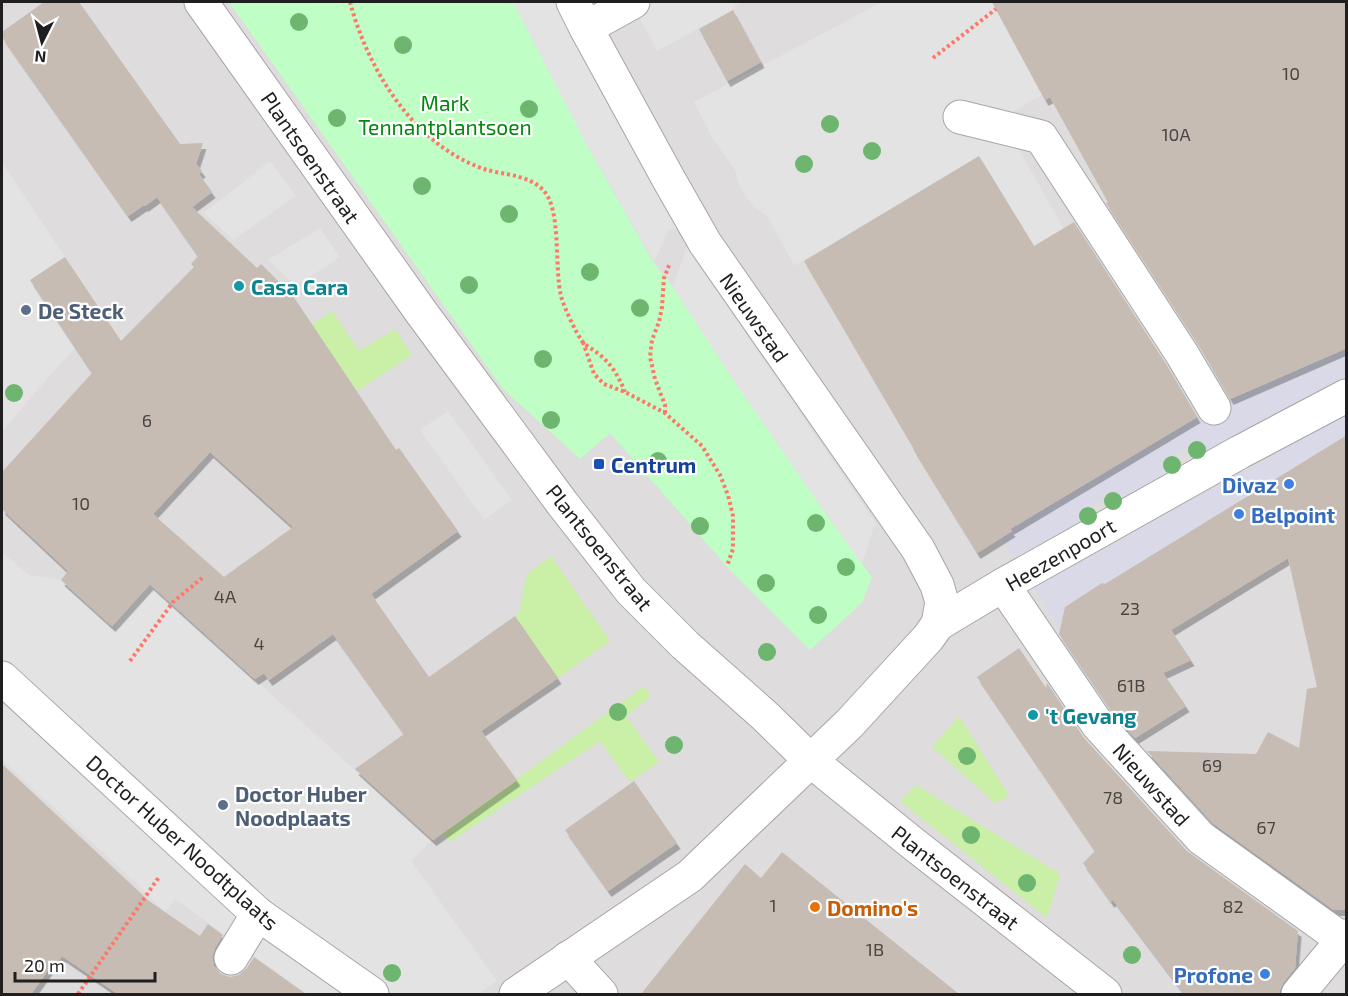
<svg xmlns="http://www.w3.org/2000/svg" width="1348" height="996" viewBox="0 0 1348 996" font-family="'Exo 2',sans-serif">
<defs>
<filter id="shadow"><feDropShadow dx="3.5" dy="6" stdDeviation="0" flood-color="#0004"/></filter>
</defs>
<rect width="100%" height="100%" fill="#f1ede5"/>
<rect fill="#dedcdc" x="2" y="2" width="1344" height="992"/>
<g fill="#caefa7">
<path d="M 332,311 L 359,351 L 395,329 L 412,355 L 357,391 L 315,329 L 310,326 Z"/>
<path d="M 551,556 L 610,641 L 558,678 L 515,616 L 519,613 L 527,574 Z"/>
<path d="M 644,686 L 651,696 L 626,716 L 659,762 L 630,782 L 600,741 L 450,842 L 443,833 Z"/>
<path d="M 959,716 L 1009,796 L 995,803 L 932,747 Z"/>
<path d="M 916,785 L 1060,874 L 1047,918 L 900,801 Z"/>
</g>
<path fill="#bffec4" d="M 229,2 L 513,2 L 588,147 L 653,262 L 673,287 L 730,375 L 826,514 L 872,577 L 862,603 L 810,650 L 730,570 L 610,433 L 580,459 L 503,389 Z"/>
<g fill="#e3e3e3">
<path d="M 513,2 L 555,2 L 610,109 L 678,229 L 669,229 L 654,262 L 588,147 Z"/>
<path d="M 631,2 L 743,2 L 735,6 L 733,10 L 657,51 Z"/>
<path d="M 882,2 L 992,2 L 1042,95 L 1007,115 L 1012,137 L 1064,229 L 1033,248 L 979,157 L 794,266 L 768,217 L 756,208 L 745,196 L 739,184 L 735,170 L 713,139 L 694,102 Z"/>
<path d="M 270,161 L 296,196 L 233,240 L 204,213 Z"/>
<path d="M 2,162 L 65,257 L 30,281 L 75,348 L 32,396 L 2,432 Z"/>
<path d="M 320,228 L 340,257 L 296,286 L 268,260 Z"/>
<path d="M 687,245 L 702,270 L 877,525 L 874,526 L 862,564 L 826,514 L 730,375 L 673,287 Z"/>
<path d="M 448,411 L 512,500 L 484,520 L 420,430 Z"/>
<path d="M 2,552 L 29,575 L 61,580 L 112,626 L 150,584 L 432,840 L 411,861 L 497,981 L 478,994 L 307,994 L 175,899 L 165,912 L 134,881 L 2,760 Z"/>
</g>
<path fill="#d9d9e7" fill-rule="evenodd" d="M 1346,348 L 1346,435 L 1134,567 L 1172,630 L 1158,640 L 1115,589 L 1102,583 L 1065,607 L 1060,629 L 1001,538 L 1011,531 L 1010,529 L 1226,401 ZM 1198,442 L 1204,453 L 1169,473 L 1163,462 ZM 1114,494 L 1120,503 L 1085,524 L 1079,513 Z"/>
<g fill="#c6bcb4" fill-rule="evenodd" filter="url(#shadow)">
<path d="M 44,2 L 79,2 L 180,144 L 203,143 L 196,164 L 202,171 L 199,174 L 212,192 L 192,207 L 257,268 L 261,264 L 293,296 L 396,450 L 399,448 L 458,531 L 371,594 L 429,677 L 515,616 L 558,678 L 481,731 L 517,780 L 433,840 L 355,769 L 404,734 L 333,634 L 269,680 L 264,673 L 255,679 L 150,584 L 112,626 L 61,580 L 68,571 L 2,509 L 2,472 L 92,373 L 30,280 L 65,257 L 121,341 L 194,267 L 191,264 L 198,256 L 157,197 L 145,206 L 144,205 L 128,216 L 2,37 L 2,32 ZM 210,452 L 293,527 L 224,577 L 153,514 Z"/>
<path d="M 992,2 L 1347,2 L 1347,348 L 1230,399 L 1198,344 L 1106,203 L 1108,202 L 1050,97 L 1045,100 Z"/>
<path d="M 733,10 L 761,62 L 727,81 L 699,29 Z"/>
<path d="M 979,156 L 1034,246 L 1074,222 L 1166,364 L 1197,417 L 1010,529 L 1012,531 L 977,553 L 913,449 L 914,449 L 804,261 Z"/>
<path d="M 1347,435 L 1347,910 L 1334,910 L 1214,824 L 1147,751 L 1256,754 L 1268,732 L 1299,748 L 1307,689 L 1317,687 L 1288,558 L 1171,630 L 1191,660 L 1163,673 L 1186,706 L 1135,738 L 1113,713 L 1059,634 L 1065,607 L 1102,583 L 1105,584 Z"/>
<path d="M 1019,648 L 1046,688 L 1047,683 L 1084,738 L 1187,851 L 1298,931 L 1295,968 L 1283,983 L 1280,990 L 1280,994 L 1184,994 L 1113,900 L 1111,902 L 1083,863 L 1095,851 L 977,677 Z"/>
<path d="M 2,764 L 149,901 L 200,936 L 208,924 L 223,935 L 215,948 L 212,957 L 214,966 L 221,974 L 230,977 L 239,975 L 247,968 L 254,957 L 306,994 L 118,994 L 62,956 L 53,969 L 51,966 L 31,994 L 2,994 Z"/>
<path d="M 634,781 L 677,843 L 608,891 L 565,830 Z"/>
<path d="M 782,852 L 808,873 L 959,994 L 641,994 L 745,864 L 761,878 Z"/>
</g>
<g fill="none" stroke-linecap="round" stroke-linejoin="round">
<g stroke="#a6a6a6" stroke-width="35">
<g id="minor">
<path d="M 201,2 L 421,312 L 562,503 L 631,591 L 685,645 L 765,716 L 811,761 L 911,842 L 1105,994"/>
<path d="M 573,2 L 586,28 L 668,178 L 705,243 L 918,549 L 937,585 L 942,602 L 938,624"/>
<path d="M 586,28 L 633,2"/>
<path d="M 960,117 L 1041,137 L 1182,354 L 1214,408"/>
<path d="M 1003,585 L 1098,725 L 1201,838 L 1346,942"/>
<path d="M 2,678 L 258,914 L 372,994"/>
<path d="M 231,958 L 258,914"/>
<path d="M 568,958 L 601,994"/>
<path d="M 516,994 L 690,876 L 849,724 L 928,638 L 938,624 L 1003,585 L 1240,452 L 1346,396"/>
<path d="M 1298,994 L 1346,936"/>
</g>
</g>
<g stroke="#ff7768" stroke-width="4" stroke-dasharray="3 3" stroke-linecap="butt">
<path d="M 350,2 C 368,70 414,145 484,169 C 502,175 528,174 543,190 C 562,209 554,268 561,296 C 564,307 575,331 582,341 C 586,346 594,350 600,355 C 612,365 619,377 625,392"/>
<path d="M 933,58 L 996,9"/>
<path d="M 583,342 L 594,374 L 604,384 L 625,392 L 665,413 L 702,446 L 720,475 L 728,495 L 733,516 L 733,549 L 727,566"/>
<path d="M 665,413 L 665,405 L 655,379 L 650,357 L 652,340 L 659,322 L 662,307 L 664,278 L 670,263"/>
<path d="M 130,661 L 173,602 L 202,578"/>
<path d="M 78,994 L 159,877"/>
</g>
<use href="#minor" stroke="#fff" stroke-width="33"/>
</g>
<g fill="#6eb56f">
<circle cx="299" cy="22" r="9"/>
<circle cx="403" cy="45" r="9"/>
<circle cx="529" cy="109" r="9"/>
<circle cx="337" cy="118" r="9"/>
<circle cx="830" cy="124" r="9"/>
<circle cx="872" cy="151" r="9"/>
<circle cx="804" cy="164" r="9"/>
<circle cx="422" cy="186" r="9"/>
<circle cx="509" cy="214" r="9"/>
<circle cx="590" cy="272" r="9"/>
<circle cx="469" cy="285" r="9"/>
<circle cx="640" cy="308" r="9"/>
<circle cx="543" cy="359" r="9"/>
<circle cx="14" cy="393" r="9"/>
<circle cx="551" cy="420" r="9"/>
<circle cx="1197" cy="450" r="9"/>
<circle cx="658" cy="461" r="9"/>
<circle cx="1172" cy="465" r="9"/>
<circle cx="1113" cy="501" r="9"/>
<circle cx="1088" cy="516" r="9"/>
<circle cx="816" cy="523" r="9"/>
<circle cx="700" cy="526" r="9"/>
<circle cx="846" cy="567" r="9"/>
<circle cx="766" cy="583" r="9"/>
<circle cx="818" cy="615" r="9"/>
<circle cx="767" cy="652" r="9"/>
<circle cx="618" cy="712" r="9"/>
<circle cx="674" cy="745" r="9"/>
<circle cx="967" cy="756" r="9"/>
<circle cx="971" cy="835" r="9"/>
<circle cx="1027" cy="883" r="9"/>
<circle cx="1132" cy="955" r="9"/>
<circle cx="392" cy="973" r="9"/>
</g>
<g fill="#0f9aa8" stroke="#fff" stroke-width="2">
<circle cx="239" cy="286" r="6"/>
<circle cx="1033" cy="715" r="6"/>
</g>
<g fill="#5c6f8a" stroke="#fff" stroke-width="2">
<circle cx="26" cy="310" r="6"/>
<circle cx="223" cy="805" r="6"/>
</g>
<rect fill="#1a4fb4" stroke="#fff" stroke-width="2" x="593" y="458" width="12" height="12" rx="3"/>
<g fill="#3f7fe0" stroke="#fff" stroke-width="2">
<circle cx="1289" cy="484" r="6"/>
<circle cx="1239" cy="514" r="6"/>
<circle cx="1265" cy="974" r="6"/>
</g>
<circle fill="#e8710a" stroke="#fff" stroke-width="2" cx="815" cy="907" r="6"/>
<g text-anchor="middle" dominant-baseline="central" stroke-width="4.5" stroke-linejoin="round" paint-order="stroke">
<g font-size="18" fill="#494644">
<text x="1291" y="73">10</text>
<text x="1176" y="134">10A</text>
<text x="147" y="420">6</text>
<text x="81" y="503">10</text>
<text x="225" y="596">4A</text>
<text x="1130" y="608">23</text>
<text x="259" y="643">4</text>
<text x="1131" y="685">61B</text>
<text x="1212" y="765">69</text>
<text x="1113" y="797">78</text>
<text x="1266" y="827">67</text>
<text x="773" y="905">1</text>
<text x="1233" y="906">82</text>
<text x="875" y="949">1B</text>
</g>
<g font-size="21" fill="#03880e" stroke="#fff">
<text x="445" y="102">Mark<tspan x="445" dy="24">Tennantplantsoen</tspan></text>
</g>
<g font-size="21" fill="#1f1f1f" stroke="#fff">
<text transform="translate(311 157) rotate(55)">Plantsoenstraat</text>
<text transform="translate(755 317) rotate(55)">Nieuwstad</text>
<text transform="translate(600 547) rotate(51)">Plantsoenstraat</text>
<text transform="translate(1060 554) rotate(-30)">Heezenpoort</text>
<text transform="translate(1152 784) rotate(48)">Nieuwstad</text>
<text transform="translate(183 842) rotate(42)">Doctor Huber Noodtplaats</text>
<text transform="translate(956 877) rotate(38)">Plantsoenstraat</text>
</g>
<g font-size="21" font-weight="bold" fill="#0d838f" stroke="#fff" text-anchor="start">
<text x="251" y="286">Casa Cara</text>
<text x="1045" y="715">'t Gevang</text>
</g>
<g font-size="21" font-weight="bold" fill="#4e5e75" stroke="#fff" text-anchor="start">
<text x="38" y="310">De Steck</text>
<text x="235" y="793">Doctor Huber<tspan x="235" dy="24">Noodplaats</tspan></text>
</g>
<g font-size="21" font-weight="bold" fill="#164399" stroke="#fff" text-anchor="start">
<text x="611" y="464">Centrum</text>
</g>
<g font-size="21" font-weight="bold" fill="#366cbe" stroke="#fff" text-anchor="end">
<text x="1277" y="484">Divaz</text>
<text x="1251" y="514" text-anchor="start">Belpoint</text>
<text x="1253" y="974">Profone</text>
</g>
<g font-size="21" font-weight="bold" fill="#c56008" stroke="#fff" text-anchor="start">
<text x="827" y="907">Domino's</text>
</g>
</g>
<rect width="1348" height="996" fill="none" stroke="#1f1f1f" stroke-width="6"/>
<g transform="translate(42 42) rotate(186)" stroke="#ffffff" stroke-width="4.5" paint-order="stroke">
<path d="M0-4.5L10 22L0 15L-10 22Z" fill="#1f1f1f"/>
<text y="-9" font-size="16" font-weight="bold" text-anchor="middle" fill="#1f1f1f">N</text>
</g>
<path d="M15 972v9h140v-9" fill="none" stroke="#1f1f1f" stroke-width="3"/>
<text x="24" y="972" font-size="18" fill="#1f1f1f" stroke="#ffffff" stroke-width="4.5" paint-order="stroke">20 m</text>
</svg>
